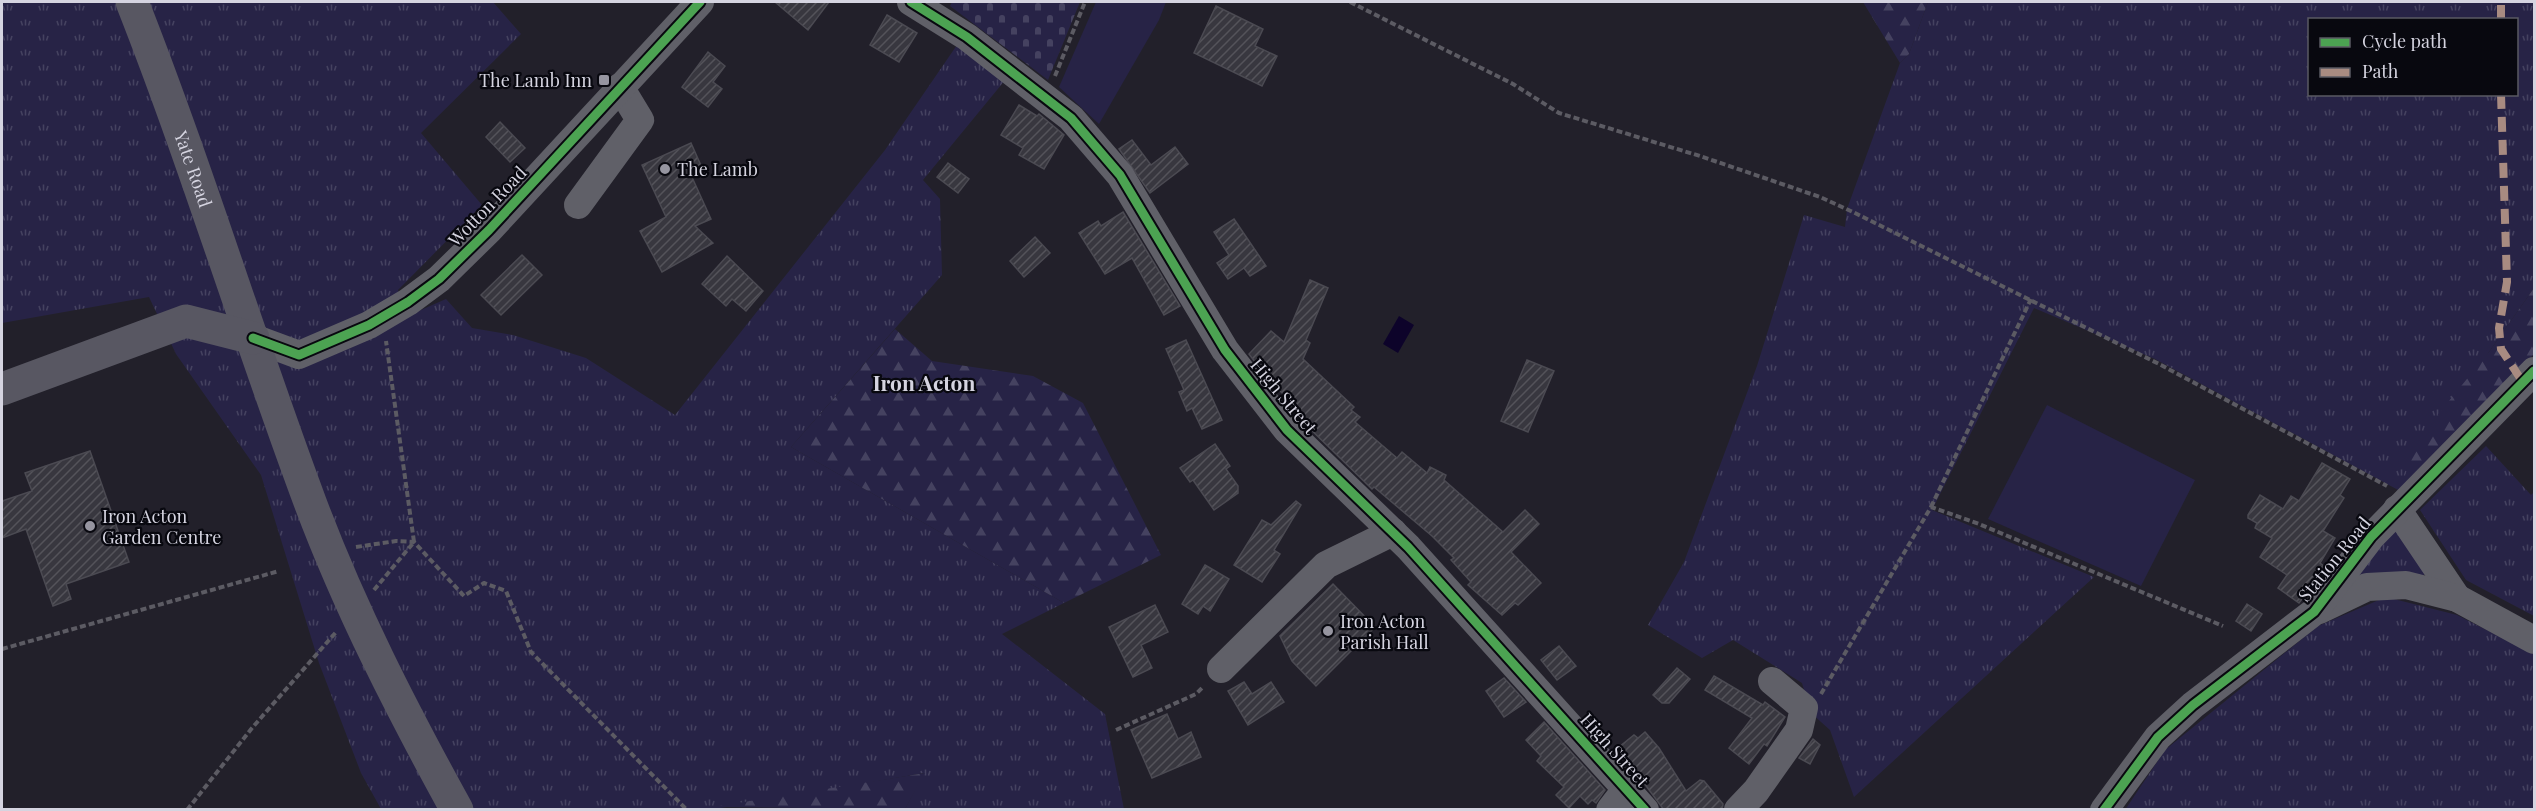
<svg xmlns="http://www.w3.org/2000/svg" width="2536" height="811" viewBox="0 0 2536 811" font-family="'Playfair Display',serif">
<defs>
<pattern id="grass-tufts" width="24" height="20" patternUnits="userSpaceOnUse" patternTransform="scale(1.5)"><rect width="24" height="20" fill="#272346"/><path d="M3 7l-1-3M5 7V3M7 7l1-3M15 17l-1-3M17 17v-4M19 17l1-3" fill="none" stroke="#454260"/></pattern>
<pattern id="forest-firs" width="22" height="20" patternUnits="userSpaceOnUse" patternTransform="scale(1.5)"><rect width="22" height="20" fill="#272346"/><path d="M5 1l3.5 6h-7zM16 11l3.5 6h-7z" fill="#454260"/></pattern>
<pattern id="cemetery-stones" width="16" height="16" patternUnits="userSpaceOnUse" patternTransform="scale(1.5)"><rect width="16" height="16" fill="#272346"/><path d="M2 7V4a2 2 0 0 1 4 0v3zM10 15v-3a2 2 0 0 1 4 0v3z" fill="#454260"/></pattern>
<pattern id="building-hatch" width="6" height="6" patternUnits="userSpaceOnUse" patternTransform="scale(1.5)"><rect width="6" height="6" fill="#38373f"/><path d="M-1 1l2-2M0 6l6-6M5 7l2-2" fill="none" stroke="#54535a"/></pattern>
</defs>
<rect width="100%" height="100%" fill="#22202a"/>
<g fill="url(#grass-tufts)" fill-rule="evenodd">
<path d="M 2,2 L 493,2 L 521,34 L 421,133 L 482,205 L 398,290 L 405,317 L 446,299 L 472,328 L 513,335 L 586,358 L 675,415 L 885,150 L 957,45 L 1006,79 L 923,180 L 940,199 L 942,275 L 791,447 L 1064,603 L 1002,634 L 1105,714 L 1124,809 L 905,809 L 924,773 L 715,809 L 381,809 L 361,773 L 319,663 L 261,475 L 176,354 L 149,297 L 2,323 Z"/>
<path d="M 1928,2 L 2534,2 L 2534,288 L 2489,352 L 2400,491 L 2155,359 L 2034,308 L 1932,510 L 2094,577 L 1854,797 L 1830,730 L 1811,713 L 1802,683 L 1733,640 L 1702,658 L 1648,625 L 1684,562 L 1757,366 L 1804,215 L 1845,227 L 1847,209 L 1900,63 L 1909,54 ZM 2310,20 L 2516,20 L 2516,94 L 2310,94 Z"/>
<path d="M 2486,446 L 2531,495 L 2534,492 L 2534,616 L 2466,580 L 2420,510 Z"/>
<path d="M 2388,531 L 2404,531 L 2428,572 L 2419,578 L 2355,578 Z"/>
<path d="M 2386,597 L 2457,615 L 2534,654 L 2534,809 L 2125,810 L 2165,750 L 2318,626 Z"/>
</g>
<g fill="url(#forest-firs)">
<path d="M 1863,2 L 1928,2 L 1909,54 L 1900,63 Z"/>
<path d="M 2534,288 L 2534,354 L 2400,491 L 2417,440 L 2489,352 Z"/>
<path d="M 895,329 L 932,361 L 1033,376 L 1083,403 L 1161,555 L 1064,603 L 791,447 Z"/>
<path d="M 925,773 L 905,809 L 713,807 Z"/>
</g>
<path fill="url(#cemetery-stones)" d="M 952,2 L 1080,2 L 1048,80 L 950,6 Z"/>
<g fill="#272346">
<path d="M 1096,2 L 1166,2 L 1159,20 L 1099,124 L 1059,87 Z"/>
<path d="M 2047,405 L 2195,480 L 2141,586 L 1988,519 Z"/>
</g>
<path fill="#0d032a" d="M 1399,316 L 1414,325 L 1398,353 L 1383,344 Z"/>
<g fill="url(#building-hatch)" stroke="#4b4a52" stroke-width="1.5">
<path d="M 775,2 L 829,2 L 808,30 Z"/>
<path d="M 1216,6 L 1263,29 L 1255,46 L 1277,56 L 1262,86 L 1194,53 Z"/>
<path d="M 887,15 L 917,33 L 899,62 L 870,45 Z"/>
<path d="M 708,52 L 725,66 L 713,82 L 722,89 L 708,107 L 682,87 Z"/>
<path d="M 1019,105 L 1037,116 L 1039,114 L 1064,135 L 1044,169 L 1019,155 L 1023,148 L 1001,135 Z"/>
<path d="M 500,122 L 525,148 L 510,162 L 486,137 Z"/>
<path d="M 1132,140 L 1151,165 L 1175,147 L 1188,164 L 1150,193 L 1119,149 Z"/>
<path d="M 691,143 L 703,170 L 691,175 L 711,219 L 695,226 L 713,243 L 662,272 L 640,231 L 666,217 L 642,165 Z"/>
<path d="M 948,163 L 969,179 L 958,193 L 937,177 Z"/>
<path d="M 1123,212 L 1180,306 L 1164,315 L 1132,258 L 1105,274 L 1079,233 L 1098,221 L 1101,226 Z"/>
<path d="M 1234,219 L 1266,266 L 1250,276 L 1244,268 L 1228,279 L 1217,263 L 1229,255 L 1214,232 Z"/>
<path d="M 1035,237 L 1050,253 L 1024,277 L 1010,261 Z"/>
<path d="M 522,255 L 542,275 L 501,315 L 481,295 Z"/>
<path d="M 727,256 L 763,291 L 746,311 L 732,299 L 726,306 L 702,284 Z"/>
<path d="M 1310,280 L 1328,288 L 1306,340 L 1310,343 L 1303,359 L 1354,407 L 1351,410 L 1360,417 L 1355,422 L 1397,458 L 1402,452 L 1427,473 L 1430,467 L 1446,475 L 1444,480 L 1503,532 L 1525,510 L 1539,524 L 1511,552 L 1541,583 L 1518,605 L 1515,603 L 1502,615 L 1468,585 L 1471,582 L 1451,560 L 1454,558 L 1432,536 L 1374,487 L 1372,489 L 1302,421 L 1304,419 L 1287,403 L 1290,400 L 1271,383 L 1249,354 L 1271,331 L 1284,342 Z"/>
<path d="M 1186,340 L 1222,420 L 1202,429 L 1192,408 L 1187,411 L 1179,392 L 1184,390 L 1166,349 Z"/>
<path d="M 1527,360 L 1554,371 L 1528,432 L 1501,421 Z"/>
<path d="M 1215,444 L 1230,466 L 1226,469 L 1238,486 L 1238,493 L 1214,510 L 1193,480 L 1190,482 L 1180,468 Z"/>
<path d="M 90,451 L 129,562 L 66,584 L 71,599 L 53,606 L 26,529 L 2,538 L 2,501 L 32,491 L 25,473 Z"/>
<path d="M 2322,463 L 2350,479 L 2340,495 L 2344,498 L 2323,531 L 2335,538 L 2320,563 L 2325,567 L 2299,603 L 2278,588 L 2287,575 L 2260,557 L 2272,538 L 2255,528 L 2257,523 L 2248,518 L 2248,515 L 2260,495 L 2283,509 L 2291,496 L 2299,501 Z"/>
<path d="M 1296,501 L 1301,505 L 1274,550 L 1280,554 L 1262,582 L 1234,565 L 1262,520 L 1271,525 Z"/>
<path d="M 1205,565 L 1229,579 L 1210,611 L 1203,606 L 1198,614 L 1182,604 Z"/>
<path d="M 1333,584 L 1375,627 L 1316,686 L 1292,661 L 1280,636 Z"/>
<path d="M 2247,604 L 2262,614 L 2251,631 L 2236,621 Z"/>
<path d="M 1155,605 L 1168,632 L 1141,645 L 1152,668 L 1133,677 L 1109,627 Z"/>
<path d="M 1559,646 L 1576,666 L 1557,680 L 1541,660 Z"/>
<path d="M 1677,668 L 1690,679 L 1669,703 L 1662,703 L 1653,695 Z"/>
<path d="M 1714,676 L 1763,705 L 1765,702 L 1785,717 L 1767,746 L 1764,744 L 1749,764 L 1729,748 L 1752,718 L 1705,690 Z"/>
<path d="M 1504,678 L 1526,702 L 1504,717 L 1486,691 Z"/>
<path d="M 1244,682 L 1252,694 L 1271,682 L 1284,702 L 1248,725 L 1228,691 Z"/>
<path d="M 1167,714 L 1178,739 L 1191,732 L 1201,757 L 1152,778 L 1131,730 Z"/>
<path d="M 1544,722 L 1605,790 L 1596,803 L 1592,800 L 1588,804 L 1580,796 L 1569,808 L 1556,795 L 1564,787 L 1537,761 L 1541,756 L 1526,740 Z"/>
<path d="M 1645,732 L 1659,748 L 1686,791 L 1700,780 L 1704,781 L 1723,804 L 1722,810 L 1664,810 L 1638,775 L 1614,751 L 1634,735 L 1638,738 Z"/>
<path d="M 1813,739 L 1820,745 L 1810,764 L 1799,758 Z"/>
</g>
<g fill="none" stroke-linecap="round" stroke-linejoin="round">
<g stroke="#5c5b63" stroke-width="4" stroke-dasharray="6 3" stroke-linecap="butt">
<path d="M 1350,2 L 1513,84 L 1559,113 L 1700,156 L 1820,197 L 1853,212 L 2161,365 L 2387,486"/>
<path d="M 1055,76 L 1085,2"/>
<path d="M 1931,507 L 2031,299"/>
<path d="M 356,547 L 396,541 L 414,542 L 464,596 L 484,583 L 506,591 L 531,652 L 687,810"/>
<path d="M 374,590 L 414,542 L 386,341"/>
<path d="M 2,649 L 279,571"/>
<path d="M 1821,694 L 1931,507 L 1979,524 L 2223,626"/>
<path d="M 1116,730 L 1196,694 L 1204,686"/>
<path d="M 187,810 L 252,728 L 337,631"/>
</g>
<g stroke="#606068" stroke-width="28">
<path d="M 911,2 L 967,37 L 1071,118 L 1120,175 L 1225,350 L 1287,430 L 1408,547 L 1645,810"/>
<path d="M 578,205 L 640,120 L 620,87"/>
<path d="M 253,338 L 299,355 L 369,325 L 408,302 L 439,279 L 489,230 L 700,2"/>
<path d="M 2397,509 L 2457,598"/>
<path d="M 2319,610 L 2367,587 L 2406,585 L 2457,598 L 2534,640"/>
<path d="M 1221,669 L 1326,565 L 1393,532"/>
<path d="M 1610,810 L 1627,788"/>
<path d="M 1738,810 L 1756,791 L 1799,730 L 1804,708 L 1772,681"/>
<path d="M 2104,810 L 2158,737 L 2193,705 L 2314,612 L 2371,537 L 2534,371"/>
</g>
<g stroke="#585762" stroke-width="33">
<path id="s1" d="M 132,2 C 197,167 248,336 310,502 C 350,609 402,710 457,810"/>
<path d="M 2,389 L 186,321 L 253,338"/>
</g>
<g stroke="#a88b81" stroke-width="8" stroke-dasharray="15 8" stroke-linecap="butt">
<path d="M 2501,20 L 2501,2"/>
<path d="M 2501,94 L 2507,282 L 2499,328 L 2501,349 L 2524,384"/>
</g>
<g stroke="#08080f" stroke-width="13">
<g id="cycleway">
<path d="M 911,2 L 967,37 L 1071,118 L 1120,175 L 1225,350 L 1287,430 L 1408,547 L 1645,810"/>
<path d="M 253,338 L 299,355 L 369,325 L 408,302 L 439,279 L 489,230 L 700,2"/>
<path d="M 2104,810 L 2158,737 L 2193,705 L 2314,612 L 2371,537 L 2534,371"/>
</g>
</g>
<use href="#cycleway" stroke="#4ca352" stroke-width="9"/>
</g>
<g fill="#9695a0" stroke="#08080f" stroke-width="2">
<rect x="598" y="74" width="12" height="12" rx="3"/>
<circle cx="665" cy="169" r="6"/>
<circle cx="90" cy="526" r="6"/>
<circle cx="1328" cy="631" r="6"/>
</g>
<g text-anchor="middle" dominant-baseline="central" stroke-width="4.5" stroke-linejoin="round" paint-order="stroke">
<g font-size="18" fill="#d5d4e0" stroke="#08080f" text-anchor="start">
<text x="592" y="80" text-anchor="end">The Lamb Inn</text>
<text x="677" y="169">The Lamb</text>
<text x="102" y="516">Iron Acton<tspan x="102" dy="21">Garden Centre</tspan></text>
<text x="1340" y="621">Iron Acton<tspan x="1340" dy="21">Parish Hall</tspan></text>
</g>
<g font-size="18" fill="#d5d4e0" stroke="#08080f">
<text stroke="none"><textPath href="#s1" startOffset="178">Yate Road</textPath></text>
<text transform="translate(487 206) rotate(-46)">Wotton Road</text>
<text transform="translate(1284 396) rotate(50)">High Street</text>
<text transform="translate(2334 559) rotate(-51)">Station Road</text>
<text transform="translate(1615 750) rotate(48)">High Street</text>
</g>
<g font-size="21" font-weight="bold" fill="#d5d4e0" stroke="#08080f">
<text x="924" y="382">Iron Acton</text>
</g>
</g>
<rect width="2536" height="811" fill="none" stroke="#d5d4e0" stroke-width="6"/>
<rect x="2308" y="18" width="210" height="78" fill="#08080f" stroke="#5a5a63" stroke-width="1.5"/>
<rect x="2320" y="38" width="30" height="9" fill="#4ca352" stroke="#5a5a63" stroke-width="1.5"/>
<text x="2362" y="48" font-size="18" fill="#d5d4e0">Cycle path</text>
<rect x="2320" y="68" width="30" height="9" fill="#a88b81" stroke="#5a5a63" stroke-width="1.5"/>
<text x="2362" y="78" font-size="18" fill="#d5d4e0">Path</text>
</svg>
